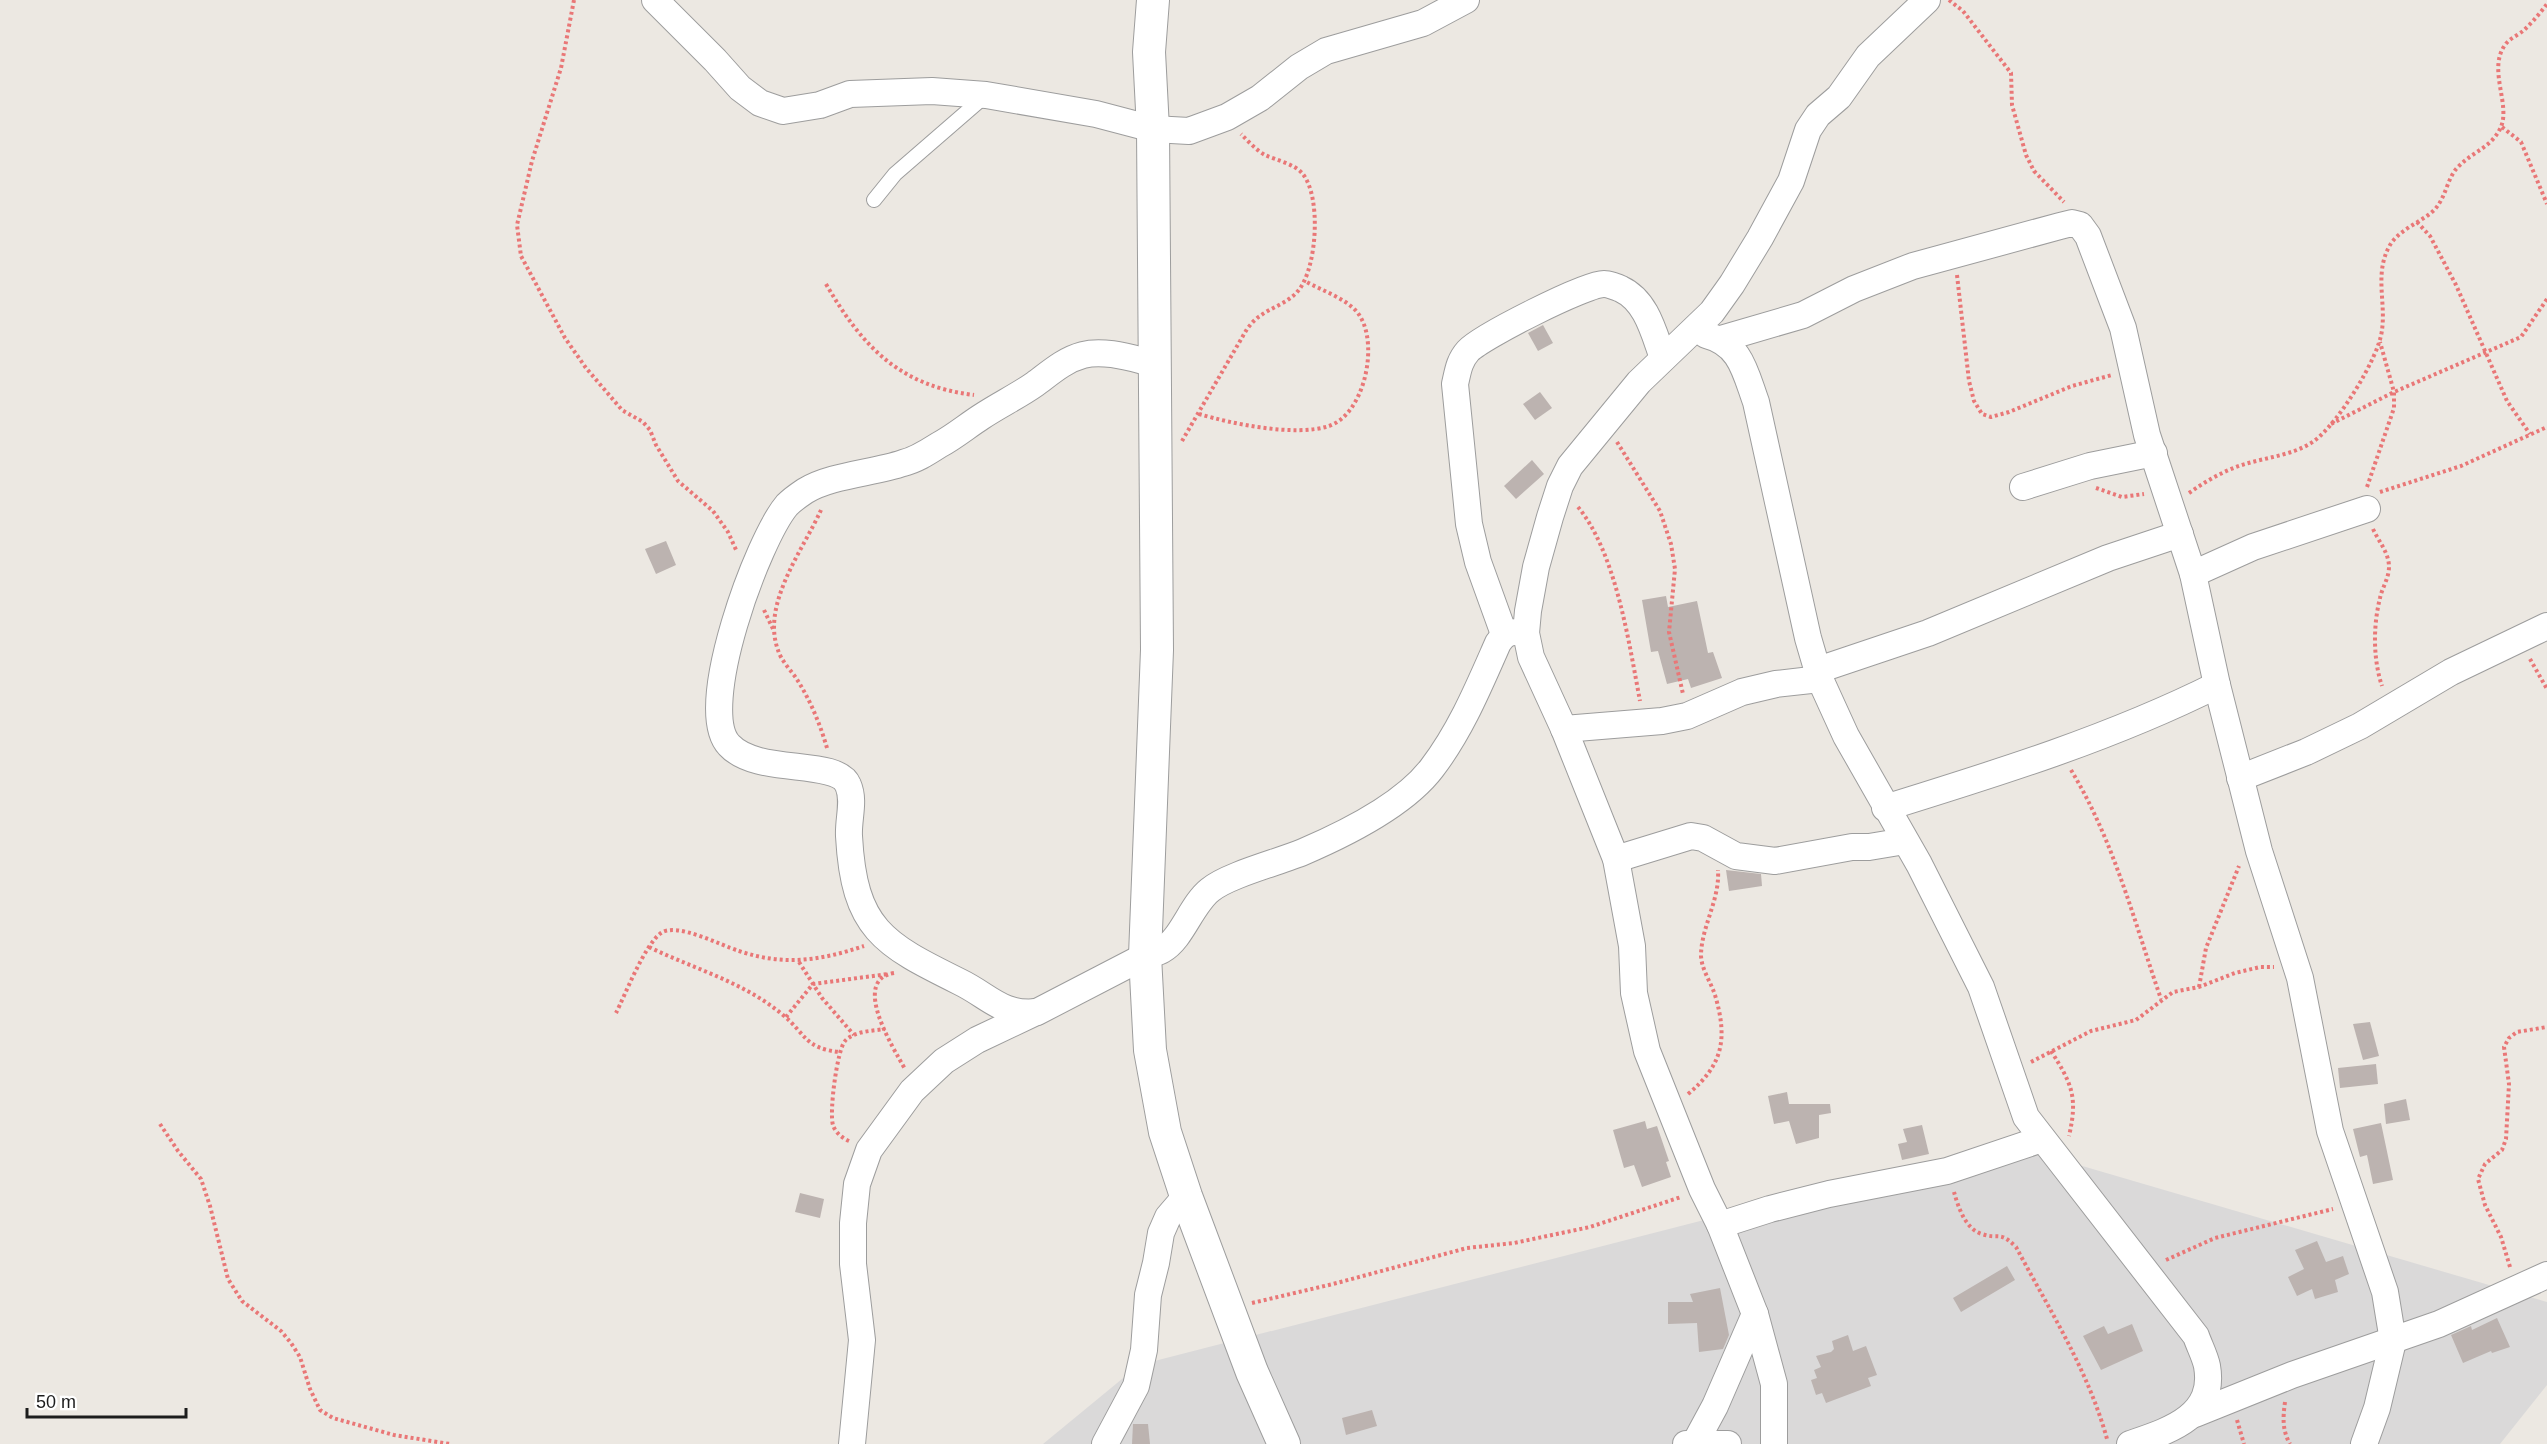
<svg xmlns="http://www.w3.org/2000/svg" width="2547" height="1444" viewBox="0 0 2547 1444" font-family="Arial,sans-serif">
<rect width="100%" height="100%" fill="#ece8e2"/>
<path fill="#dad9d9" d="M 2004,1143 L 2547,1302 L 2547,1385 L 2500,1444 L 1043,1444 L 1139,1365 Z"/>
<g fill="#bcb3b0">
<path d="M 1543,325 L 1553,343 L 1538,351 L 1528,333 Z"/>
<path d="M 1540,392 L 1552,408 L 1535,420 L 1523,404 Z"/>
<path d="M 1532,460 L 1544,474 L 1516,499 L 1504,486 Z"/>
<path d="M 666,541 L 676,565 L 656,574 L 645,549 Z"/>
<path d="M 1666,596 L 1668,607 L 1697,601 L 1708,653 L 1713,652 L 1722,678 L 1691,688 L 1688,679 L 1667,684 L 1658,651 L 1651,652 L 1642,600 Z"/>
<path d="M 1726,870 L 1761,874 L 1762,886 L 1729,891 Z"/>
<path d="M 2370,1022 L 2379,1056 L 2363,1060 L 2353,1024 Z"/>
<path d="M 2376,1064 L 2378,1084 L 2340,1088 L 2338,1068 Z"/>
<path d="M 1787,1092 L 1789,1104 L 1830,1104 L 1831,1113 L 1819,1115 L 1819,1138 L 1796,1144 L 1789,1121 L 1774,1124 L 1768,1096 Z"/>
<path d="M 2406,1099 L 2410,1120 L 2386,1124 L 2384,1104 Z"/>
<path d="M 1645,1121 L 1647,1129 L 1657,1126 L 1669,1161 L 1666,1162 L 1671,1177 L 1642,1187 L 1634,1165 L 1624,1168 L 1613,1130 Z"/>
<path d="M 2381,1123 L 2393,1180 L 2373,1184 L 2367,1155 L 2360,1157 L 2353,1129 Z"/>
<path d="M 1922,1125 L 1929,1154 L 1902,1160 L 1898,1144 L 1907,1142 L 1903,1129 Z"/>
<path d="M 800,1193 L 824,1199 L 820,1218 L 795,1212 Z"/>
<path d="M 2317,1241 L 2326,1262 L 2343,1256 L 2349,1274 L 2335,1280 L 2338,1292 L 2315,1299 L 2312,1289 L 2297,1296 L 2288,1277 L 2304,1269 L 2295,1250 Z"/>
<path d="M 2007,1266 L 2015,1280 L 1961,1312 L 1953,1298 Z"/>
<path d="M 1720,1288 L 1729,1335 L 1723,1349 L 1699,1352 L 1697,1323 L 1668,1324 L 1668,1302 L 1693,1302 L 1690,1294 Z"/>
<path d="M 2497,1318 L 2510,1347 L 2492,1353 L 2491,1351 L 2463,1363 L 2451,1335 L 2471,1326 L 2472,1330 Z"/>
<path d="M 2132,1324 L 2143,1351 L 2101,1370 L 2083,1336 L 2104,1326 L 2108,1334 Z"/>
<path d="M 1848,1335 L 1853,1351 L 1866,1346 L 1877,1375 L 1868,1378 L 1871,1386 L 1826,1403 L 1822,1393 L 1816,1395 L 1811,1380 L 1817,1378 L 1814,1370 L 1821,1367 L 1816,1356 L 1831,1352 L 1834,1349 L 1832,1341 Z"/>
<path d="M 1372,1410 L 1377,1426 L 1346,1435 L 1342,1418 Z"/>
<path d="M 1133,1424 L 1148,1424 L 1150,1444 L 1132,1444 Z"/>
</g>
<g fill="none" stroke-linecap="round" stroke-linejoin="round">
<g stroke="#9d9d9d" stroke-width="16">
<path id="service" d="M 874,200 L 895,174 L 985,96"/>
</g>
<g stroke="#9d9d9d" stroke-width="28">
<g id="minor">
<path d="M 655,0 L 715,60 L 740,88 L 760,103 L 783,111 L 820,105 L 850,94 L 932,91 L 986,95 L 1096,114 L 1153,129 L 1189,131 L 1227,117 L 1260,98 L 1299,67 L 1326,51 L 1423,23 L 1466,0"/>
<path d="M 1706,335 C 1741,344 1745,372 1756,402 L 1808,638 L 1820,679 L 1846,736 L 1919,864 L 1981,987 L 2026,1117 L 2196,1336 C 2199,1345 2205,1356 2207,1366 C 2216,1417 2168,1431 2130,1444"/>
<path d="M 1721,339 L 1803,315 L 1854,289 L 1913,266 L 2060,226 L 2072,223 L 2080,225 L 2088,236 L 2123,328 L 2147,435 L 2193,574 L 2217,685 L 2259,851 L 2300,978 L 2330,1131 L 2385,1292 L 2393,1341 L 2377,1408 L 2364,1444"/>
<path d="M 1156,364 C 1134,359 1105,349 1083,355 C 1064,360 1050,373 1035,384 C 1018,396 999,405 981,417 C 967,426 954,437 939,445 C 928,452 916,460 903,463 C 874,473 831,475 805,491 C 799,495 792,500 787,505 C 758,539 695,709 729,745 C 757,776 837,758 848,785 C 855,801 848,819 849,836 C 854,929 883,944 960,982 C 989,996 1002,1016 1037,1012 L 1145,956 C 1150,954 1157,953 1162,950 C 1182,939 1191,905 1210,890 C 1228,875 1279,862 1303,852 C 1345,834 1404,805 1432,768 C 1461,730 1479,686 1498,643 C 1506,631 1512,631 1526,633"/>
<path d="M 2023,487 L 2090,466 L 2154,453"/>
<path d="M 2193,574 L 2253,547 L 2367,509"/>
<path d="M 1504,634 L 1478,562 L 1469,524 L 1455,384 C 1458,371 1459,361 1468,351 C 1481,337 1585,284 1604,284 C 1608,284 1617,287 1621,289 C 1647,301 1654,334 1663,358"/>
<path d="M 1818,670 L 1928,633 L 2108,558 L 2180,534"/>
<path d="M 1564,729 L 1662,721 L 1687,716 L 1742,692 L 1776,684 L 1820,679"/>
<path d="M 2240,778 L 2306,752 L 2360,726 L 2451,672 L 2547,626"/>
<path d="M 1885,808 C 1998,773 2111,738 2217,685"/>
<path d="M 1616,859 L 1691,836 L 1703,838 L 1736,856 L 1775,861 L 1852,847 L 1869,847 L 1905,841"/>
<path d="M 1720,1225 L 1770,1209 L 1829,1194 L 1947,1171 L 2042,1139"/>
<path d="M 2195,1414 L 2292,1375 L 2439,1324 L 2547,1275"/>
<path d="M 1695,1443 L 1715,1406 L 1755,1314"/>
<path d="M 852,1444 L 862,1340 L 853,1264 L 853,1223 L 857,1184 L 869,1150 L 912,1091 L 944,1061 L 977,1040 L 1036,1012"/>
<path d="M 1105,1444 L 1136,1386 L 1144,1350 L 1148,1295 L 1156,1263 L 1161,1233 L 1168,1217 L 1186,1196"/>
<path d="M 1686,1444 L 1728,1444"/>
<path d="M 1774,1444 L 1774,1384 L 1755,1314 L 1720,1225 L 1702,1189 L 1647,1051 L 1634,993 L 1632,946 L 1616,859 L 1564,729 L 1531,657 L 1526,633 L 1528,611 L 1536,567 L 1550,517 L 1560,486 L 1570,466 L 1639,382 L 1712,312 L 1732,284 L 1760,238 L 1791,181 L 1808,130 L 1818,115 L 1839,97 L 1868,56 L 1927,0"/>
</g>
</g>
<g stroke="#9d9d9d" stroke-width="34">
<path id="tertiary" d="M 1153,0 L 1149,52 L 1153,129 L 1157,650 L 1145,956 L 1150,1050 L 1165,1132 L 1186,1196 L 1252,1372 L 1284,1444"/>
</g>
<g stroke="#e97777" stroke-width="4" stroke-dasharray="3 3" stroke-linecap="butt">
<path d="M 574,0 L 561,68 L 532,161 L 517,225 L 521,256 L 565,338 L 586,368 L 622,410 L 643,422 L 650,430 L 656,445 L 678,481 L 713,511 L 728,532 L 737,552"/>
<path d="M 1949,0 L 1963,11 L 2011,73 L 2012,105 L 2026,155 L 2034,171 L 2064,202"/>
<path d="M 2502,127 L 2521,142 L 2547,204"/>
<path d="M 2417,222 L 2430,236 L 2456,285 L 2507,401 L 2530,434"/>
<path d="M 1957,275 L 1969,381 L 1974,401 L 1982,414 L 1991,417 L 2009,412 L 2072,386 L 2112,375"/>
<path d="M 826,284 C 862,346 899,386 974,395"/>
<path d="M 1199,414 C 1233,424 1295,437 1329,426 C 1364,414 1378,348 1361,318 C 1352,300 1322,291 1305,281"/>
<path d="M 2331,424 L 2394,392 L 2521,337 L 2547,299"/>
<path d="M 1182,441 L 1247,329 C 1251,324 1255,319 1260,316 C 1272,307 1288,303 1298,291 C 1317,269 1322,196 1302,173 C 1294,164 1276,160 1265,155 C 1256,150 1248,141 1241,134"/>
<path d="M 1617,442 L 1660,511 L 1671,544 L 1675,569 L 1669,632 L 1683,694"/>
<path d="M 2367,487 L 2394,408 L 2394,392 L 2380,342"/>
<path d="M 2096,488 L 2122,497 L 2144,494"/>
<path d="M 2380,492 L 2461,466 L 2547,427"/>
<path d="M 2189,493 C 2206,481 2225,470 2245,464 C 2268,457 2294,455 2314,441 C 2337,425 2379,358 2382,330 C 2386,301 2374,273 2390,245 C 2399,230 2419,223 2432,212 C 2447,199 2446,177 2460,165 C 2473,152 2491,147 2500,129 C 2512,106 2487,70 2505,45 C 2509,39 2518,35 2523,31 C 2532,23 2540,13 2547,4"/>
<path d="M 1578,507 C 1616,553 1629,643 1640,701"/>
<path d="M 821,510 C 803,550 761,604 778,650 C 781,661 792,671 798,681 C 811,702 820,724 827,748"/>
<path d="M 2373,529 C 2379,542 2389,553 2389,567 C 2389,578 2382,588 2380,598 C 2373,626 2373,659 2382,686"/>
<path d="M 764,610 L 773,629"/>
<path d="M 2530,659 L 2547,689"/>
<path d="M 2071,770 C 2114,841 2134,921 2161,999"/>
<path d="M 649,947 C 694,969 744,982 783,1015 C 806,1034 804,1048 839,1052"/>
<path d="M 799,962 L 822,998 L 854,1035"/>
<path d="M 894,973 C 850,980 894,1049 905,1069"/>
<path d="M 2199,987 L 2206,948 L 2239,866"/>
<path d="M 616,1013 C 625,995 645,944 661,933 C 677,922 720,945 739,951 C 784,966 819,961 864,946"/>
<path d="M 786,1017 L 813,984 L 888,974"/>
<path d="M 2051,1051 C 2072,1084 2078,1097 2069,1136"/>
<path d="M 2031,1062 L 2091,1031 L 2136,1020 L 2173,992 L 2199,987 L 2235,973 L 2260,967 L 2274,967"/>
<path d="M 1688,1094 C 1723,1065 1728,1039 1715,995 C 1711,982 1702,971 1701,956 C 1701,927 1720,900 1718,870"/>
<path d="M 160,1124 L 178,1151 L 201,1179 L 210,1206 L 228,1279 L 242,1301 L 281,1331 L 291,1343 L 300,1357 L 310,1389 L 320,1410 L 333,1418 L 394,1435 L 450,1444"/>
<path d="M 849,1141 C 842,1138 835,1132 833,1125 C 829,1113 837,1050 845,1041 C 854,1031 872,1031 885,1029"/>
<path d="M 1954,1192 C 1958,1206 1965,1229 1982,1234 C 1999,1240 1999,1230 2016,1247 C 2049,1309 2088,1370 2107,1439"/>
<path d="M 2166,1260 L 2215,1238 L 2333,1209"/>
<path d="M 2510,1267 L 2501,1237 L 2485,1205 L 2478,1179 L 2485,1164 L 2502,1150 L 2506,1139 L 2509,1084 L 2504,1047 L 2509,1038 L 2517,1032 L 2547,1027"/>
<path d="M 1252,1303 L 1333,1284 L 1467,1248 L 1514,1243 L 1590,1227 L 1681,1197"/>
<path d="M 2285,1402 C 2283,1417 2282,1430 2290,1444"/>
<path d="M 2237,1420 L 2244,1444"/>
</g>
<use href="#service" stroke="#fff" stroke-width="14"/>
<use href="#minor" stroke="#fff" stroke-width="26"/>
<use href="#tertiary" stroke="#fff" stroke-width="32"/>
</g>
<path d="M27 1408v9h159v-9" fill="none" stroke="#1c1c1c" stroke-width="3"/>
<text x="36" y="1408" font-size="18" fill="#1c1c1c" stroke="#ffffff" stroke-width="4.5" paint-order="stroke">50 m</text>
</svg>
